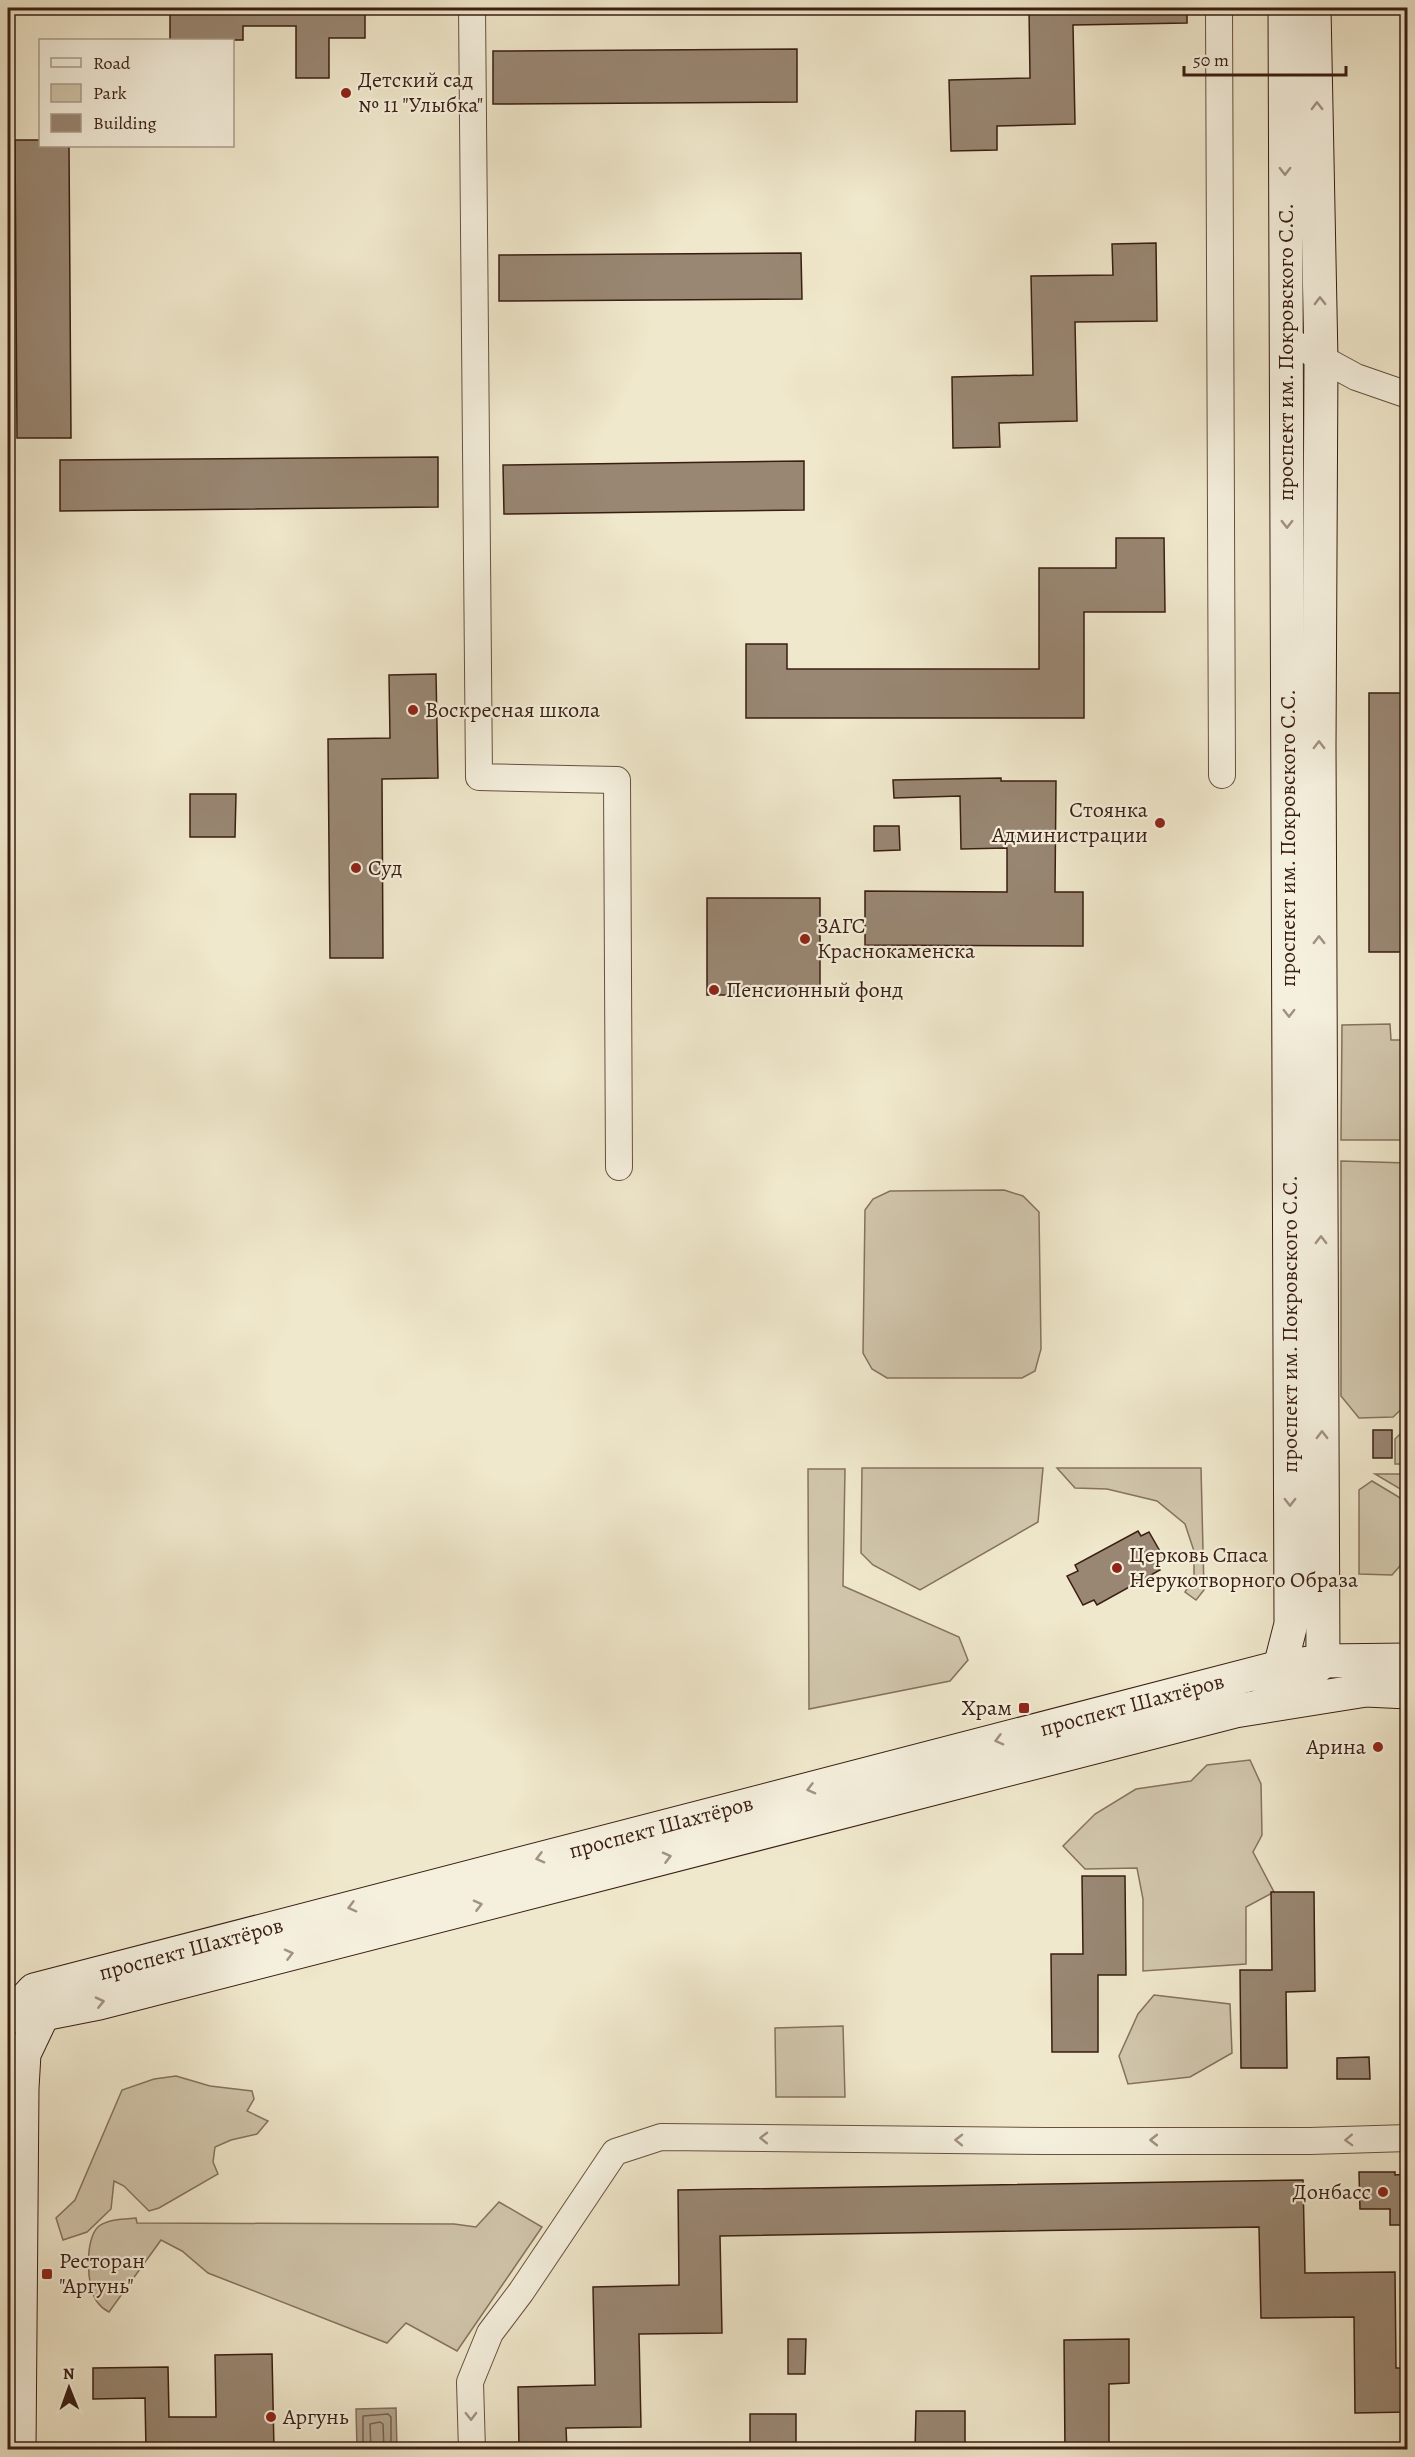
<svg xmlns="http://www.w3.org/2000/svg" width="1415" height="2457" viewBox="0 0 1415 2457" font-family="Alegreya,serif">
<rect width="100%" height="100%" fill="#f0e8cc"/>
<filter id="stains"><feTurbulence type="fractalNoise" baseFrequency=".00333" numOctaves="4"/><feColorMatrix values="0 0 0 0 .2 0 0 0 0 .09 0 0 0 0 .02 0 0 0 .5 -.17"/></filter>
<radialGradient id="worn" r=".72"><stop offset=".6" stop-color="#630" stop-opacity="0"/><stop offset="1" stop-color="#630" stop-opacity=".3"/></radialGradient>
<g fill="#d1c6ac" stroke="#86725f" stroke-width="1.5">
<path d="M 1390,1024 L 1391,1040 L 1407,1040 L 1407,1140 L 1341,1140 L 1342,1025 Z"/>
<path d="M 1341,1161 L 1407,1163 L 1407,1404 L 1393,1417 L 1359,1418 L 1341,1396 Z"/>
<path d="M 1004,1190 L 1023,1196 L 1039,1212 L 1041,1349 L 1035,1371 L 1022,1378 L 887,1378 L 872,1369 L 863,1353 L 865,1210 L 873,1199 L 890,1191 Z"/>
<path d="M 1407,1427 L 1407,1464 L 1395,1464 L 1395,1439 Z"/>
<path d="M 862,1468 L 1043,1468 L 1038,1522 L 920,1590 L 873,1565 L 861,1553 Z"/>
<path d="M 1057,1468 L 1201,1468 L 1204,1590 L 1196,1600 L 1185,1592 L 1194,1577 L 1194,1551 L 1185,1524 L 1157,1501 L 1107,1489 L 1075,1488 Z"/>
<path d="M 808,1469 L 845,1469 L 843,1586 L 959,1637 L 968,1660 L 950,1681 L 809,1709 Z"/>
<path d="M 1375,1474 L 1407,1474 L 1407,1493 Z"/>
<path d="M 1372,1481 L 1407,1502 L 1407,1558 L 1392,1575 L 1359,1574 L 1359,1490 Z"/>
<path d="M 1250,1760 L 1261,1784 L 1262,1835 L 1253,1852 L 1274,1892 L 1246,1907 L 1246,1964 L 1143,1971 L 1143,1899 L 1137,1868 L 1085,1869 L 1063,1846 L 1095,1814 L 1136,1789 L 1191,1781 L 1207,1765 Z"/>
<path d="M 1154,1995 L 1230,2004 L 1232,2053 L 1190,2077 L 1128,2084 L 1119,2056 L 1138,2014 Z"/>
<path d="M 843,2026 L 845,2097 L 776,2097 L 775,2028 Z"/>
<path d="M 176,2076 L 210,2086 L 252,2091 L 254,2099 L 247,2111 L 268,2121 L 257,2134 L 231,2140 L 215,2147 L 213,2162 L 218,2174 L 159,2208 L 149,2211 L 124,2186 L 114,2181 L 111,2209 L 87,2232 L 63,2240 L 56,2218 L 75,2200 L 122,2090 L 154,2079 Z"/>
<path d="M 499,2202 L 542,2227 L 457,2351 L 406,2323 L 387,2343 L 208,2273 L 182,2251 L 161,2240 L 109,2312 C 105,2310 101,2307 98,2303 C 86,2289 84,2238 99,2226 C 109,2219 124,2219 136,2218 L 137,2223 L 454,2224 L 476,2227 Z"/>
</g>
<path fill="#b2a38d" stroke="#826e5c" stroke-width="1.5" d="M 396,2408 L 397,2449 L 357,2449 L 356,2409 Z"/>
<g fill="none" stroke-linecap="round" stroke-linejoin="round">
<g stroke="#766050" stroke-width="1.5">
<path d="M 363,2450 L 363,2416 L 388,2414 L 391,2417 L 391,2450"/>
<path d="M 371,2450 L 370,2424 L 380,2422 L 383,2424 L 384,2450"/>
</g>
</g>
<g fill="#998773" stroke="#3a1e12" stroke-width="1.5">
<path d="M 170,8 L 365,8 L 365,38 L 329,38 L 329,78 L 296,78 L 296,26 L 243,26 L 243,40 L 170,40 Z"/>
<path d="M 1029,8 L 1187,8 L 1187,23 L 1073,25 L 1075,124 L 997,126 L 997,150 L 951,151 L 949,80 L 1030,78 Z"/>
<path d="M 797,49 L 797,102 L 493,104 L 493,51 Z"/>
<path d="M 15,140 L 40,140 L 40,146 L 69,146 L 71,438 L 17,438 Z"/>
<path d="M 1156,243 L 1157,321 L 1075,322 L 1077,421 L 999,423 L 1000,447 L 953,448 L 952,377 L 1033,375 L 1031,276 L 1113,275 L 1112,244 Z"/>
<path d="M 801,253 L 802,299 L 499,301 L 499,255 Z"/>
<path d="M 438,457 L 438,507 L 60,511 L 60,460 Z"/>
<path d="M 804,461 L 804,510 L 504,514 L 503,465 Z"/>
<path d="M 1116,538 L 1164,538 L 1165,612 L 1084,612 L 1084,718 L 746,718 L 746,644 L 787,644 L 787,669 L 1039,669 L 1039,568 L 1116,568 Z"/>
<path d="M 436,674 L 438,778 L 382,779 L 383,958 L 330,958 L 328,739 L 390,738 L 389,675 Z"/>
<rect x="1369" y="693" width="38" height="259"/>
<path d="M 1001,778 L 1001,781 L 1056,781 L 1055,892 L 1083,892 L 1083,946 L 865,945 L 865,891 L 1007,892 L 1007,848 L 961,849 L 960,796 L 894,798 L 893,780 Z"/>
<path d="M 190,794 L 236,794 L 235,837 L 190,837 Z"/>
<path d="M 874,826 L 899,826 L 900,850 L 874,851 Z"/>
<rect x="707" y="898" width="113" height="97"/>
<rect x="1373" y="1430" width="19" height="28"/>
<path d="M 1138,1531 L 1141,1536 L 1149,1532 L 1165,1560 L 1157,1565 L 1160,1570 L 1097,1605 L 1094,1600 L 1083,1605 L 1067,1576 L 1078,1571 L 1075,1565 Z"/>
<path d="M 1082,1876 L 1125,1876 L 1126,1975 L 1098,1975 L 1098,2052 L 1052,2052 L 1051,1954 L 1083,1954 Z"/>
<path d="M 1271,1892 L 1314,1892 L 1315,1991 L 1286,1992 L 1287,2068 L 1241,2068 L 1240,1970 L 1272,1970 Z"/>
<path d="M 1369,2057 L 1370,2079 L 1337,2079 L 1337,2058 Z"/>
<path d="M 1359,2172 L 1395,2172 L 1395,2175 L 1407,2174 L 1407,2225 L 1390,2225 L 1390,2209 L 1360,2209 Z"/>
<path d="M 1303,2180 L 1305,2273 L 1395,2272 L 1396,2368 L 1407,2368 L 1407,2412 L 1355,2413 L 1354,2317 L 1261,2318 L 1259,2227 L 720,2236 L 722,2333 L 639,2334 L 641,2427 L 566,2428 L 567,2450 L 519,2450 L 518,2387 L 595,2385 L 593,2287 L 679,2285 L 678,2190 Z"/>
<path d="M 788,2339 L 806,2339 L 805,2374 L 788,2374 Z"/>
<path d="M 1129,2339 L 1129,2383 L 1109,2384 L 1109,2450 L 1065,2450 L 1064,2340 Z"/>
<path d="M 272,2354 L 274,2450 L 146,2450 L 145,2398 L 93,2399 L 93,2368 L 168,2367 L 169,2417 L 216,2417 L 215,2355 Z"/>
<path d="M 916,2411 L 965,2411 L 965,2450 L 915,2450 Z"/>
<rect x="750" y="2414" width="46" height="36"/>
</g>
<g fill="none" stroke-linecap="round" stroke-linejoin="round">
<g stroke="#685040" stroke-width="28">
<g id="street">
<path d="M 472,8 L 479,777 L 617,780 L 619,1167"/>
<path d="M 1219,8 L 1222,775"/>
<path d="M 1286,339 L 1356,377 L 1408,395"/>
<path d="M 472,2450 L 470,2382 L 490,2333 L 521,2292 L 615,2152 L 661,2137 L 1046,2141 L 1310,2141 L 1408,2138"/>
</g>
</g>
<g stroke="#3a1e12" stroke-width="35">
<g id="secondary">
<path d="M 1280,1667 L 1291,1624 L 1285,8"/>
<path d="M 1260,1706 L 1295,1687 L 1323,1661 L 1319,746 L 1321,360 L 1314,8"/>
<path d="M 8,2014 L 43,2014 L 99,2003 L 1235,1711 L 1366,1690 L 1408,1692"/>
<path d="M 8,2018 L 34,1990 L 1280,1667 L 1323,1661 L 1408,1660"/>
<path d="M 19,2450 L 22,2088 L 24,2054 L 43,2014"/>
</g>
</g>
<use href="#street" stroke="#f5f0de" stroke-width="26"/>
<use href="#secondary" stroke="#f5f0de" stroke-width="33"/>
</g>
<defs><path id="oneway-chevron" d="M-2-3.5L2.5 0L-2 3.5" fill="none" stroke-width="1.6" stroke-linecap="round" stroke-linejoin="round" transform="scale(1.5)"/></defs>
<g stroke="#a19282">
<use href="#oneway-chevron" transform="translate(1317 106) rotate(-91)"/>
<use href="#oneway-chevron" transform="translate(1285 171) rotate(90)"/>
<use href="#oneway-chevron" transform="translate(1320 301) rotate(-91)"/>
<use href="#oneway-chevron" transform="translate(1287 524) rotate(90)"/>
<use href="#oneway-chevron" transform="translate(1319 745) rotate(-90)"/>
<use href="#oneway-chevron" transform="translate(1319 940) rotate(-90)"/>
<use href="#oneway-chevron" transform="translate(1289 1013) rotate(90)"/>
<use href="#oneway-chevron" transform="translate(1321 1240) rotate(-90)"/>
<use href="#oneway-chevron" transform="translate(1322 1435) rotate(-90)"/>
<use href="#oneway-chevron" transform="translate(1290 1502) rotate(90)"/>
<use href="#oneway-chevron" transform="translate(999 1740) rotate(165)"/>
<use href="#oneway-chevron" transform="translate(811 1789) rotate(165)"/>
<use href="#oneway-chevron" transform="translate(667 1857) rotate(-14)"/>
<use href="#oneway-chevron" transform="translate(540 1858) rotate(165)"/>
<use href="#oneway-chevron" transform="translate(478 1905) rotate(-14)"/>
<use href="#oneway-chevron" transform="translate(352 1907) rotate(165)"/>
<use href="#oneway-chevron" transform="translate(289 1954) rotate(-14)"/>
<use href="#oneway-chevron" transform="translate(100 2002) rotate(-13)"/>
<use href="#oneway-chevron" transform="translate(764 2138) rotate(-179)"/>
<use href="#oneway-chevron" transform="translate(959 2140) rotate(-179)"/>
<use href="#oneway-chevron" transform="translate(1154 2140) rotate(-180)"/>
<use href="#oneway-chevron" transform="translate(1349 2140) rotate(178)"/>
<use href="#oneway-chevron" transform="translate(471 2416) rotate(89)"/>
</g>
<g fill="#8f2418" stroke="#f5f0de" stroke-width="2">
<circle cx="346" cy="93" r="6"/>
<circle cx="413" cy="710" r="6"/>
<circle cx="1160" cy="823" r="6"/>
<circle cx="356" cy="868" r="6"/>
<circle cx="805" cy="939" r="6"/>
<circle cx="714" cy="990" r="6"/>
<circle cx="1117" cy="1568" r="6"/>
<rect x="1018" y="1702" width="12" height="12" rx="3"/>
<circle cx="1378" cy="1747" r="6"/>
<circle cx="1383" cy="2192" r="6"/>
<rect x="41" y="2268" width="12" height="12" rx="3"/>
<circle cx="271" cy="2417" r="6"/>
</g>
<g text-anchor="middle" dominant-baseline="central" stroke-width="4.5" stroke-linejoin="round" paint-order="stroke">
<g font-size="22" fill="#3a1e12" stroke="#f5f0de" text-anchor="start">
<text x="358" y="80">Детский сад<tspan x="358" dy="25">№ 11 "Улыбка"</tspan></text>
<text x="425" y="710">Воскресная школа</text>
<text x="1148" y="810" text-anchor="end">Стоянка<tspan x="1148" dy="25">Администрации</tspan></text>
<text x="368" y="868">Суд</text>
<text x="817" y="926">ЗАГС<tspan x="817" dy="25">Краснокаменска</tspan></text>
<text x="726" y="990">Пенсионный фонд</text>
<text x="1129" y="1555">Церковь Спаса<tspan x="1129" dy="25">Нерукотворного Образа</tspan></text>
<text x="1012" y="1708" text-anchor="end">Храм</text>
<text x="1366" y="1747" text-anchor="end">Арина</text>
<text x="1371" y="2192" text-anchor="end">Донбасс</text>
<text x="59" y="2261">Ресторан<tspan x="59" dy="25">"Аргунь"</tspan></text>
<text x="283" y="2417">Аргунь</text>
</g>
<g font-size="22" fill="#3a1e12" stroke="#f5f0de">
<text transform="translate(1286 352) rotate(-90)">проспект им. Покровского С.С.</text>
<text transform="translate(1288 838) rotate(-90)">проспект им. Покровского С.С.</text>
<text transform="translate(1290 1324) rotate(-90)">проспект им. Покровского С.С.</text>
<text transform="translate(1132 1705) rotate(-15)">проспект Шахтёров</text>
<text transform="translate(661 1827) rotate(-15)">проспект Шахтёров</text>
<text transform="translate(191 1949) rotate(-15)">проспект Шахтёров</text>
</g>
</g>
<rect width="1415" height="2457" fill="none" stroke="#f0e8cc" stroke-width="30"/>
<rect x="9" y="9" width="1397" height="2439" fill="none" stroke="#3a1e12" stroke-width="3"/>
<rect x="15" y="15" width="1385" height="2427" fill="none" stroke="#3a1e12" stroke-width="1.5"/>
<rect x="39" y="39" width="195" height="108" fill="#f5f0de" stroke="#aa9c8c" stroke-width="1.5"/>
<rect x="51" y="58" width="30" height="9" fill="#f5f0de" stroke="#aa9c8c" stroke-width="1.5"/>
<text x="93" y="69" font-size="18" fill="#3a1e12">Road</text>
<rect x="51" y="84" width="30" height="18" fill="#d1c6ac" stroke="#aa9c8c" stroke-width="1.5"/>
<text x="93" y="99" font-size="18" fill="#3a1e12">Park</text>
<rect x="51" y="114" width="30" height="18" fill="#998773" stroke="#aa9c8c" stroke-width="1.5"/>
<text x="93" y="129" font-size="18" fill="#3a1e12">Building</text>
<g transform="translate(69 2388) rotate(359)" stroke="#f5f0de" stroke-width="4.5" paint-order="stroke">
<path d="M0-4.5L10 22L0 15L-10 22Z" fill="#3a1e12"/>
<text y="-9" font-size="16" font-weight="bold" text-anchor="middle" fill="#3a1e12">N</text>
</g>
<path d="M1184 66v9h162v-9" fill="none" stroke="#3a1e12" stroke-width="3"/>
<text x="1193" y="66" font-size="18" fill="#3a1e12" stroke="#f5f0de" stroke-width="4.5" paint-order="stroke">50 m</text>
<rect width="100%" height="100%" filter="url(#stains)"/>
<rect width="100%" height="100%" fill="url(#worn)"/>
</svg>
